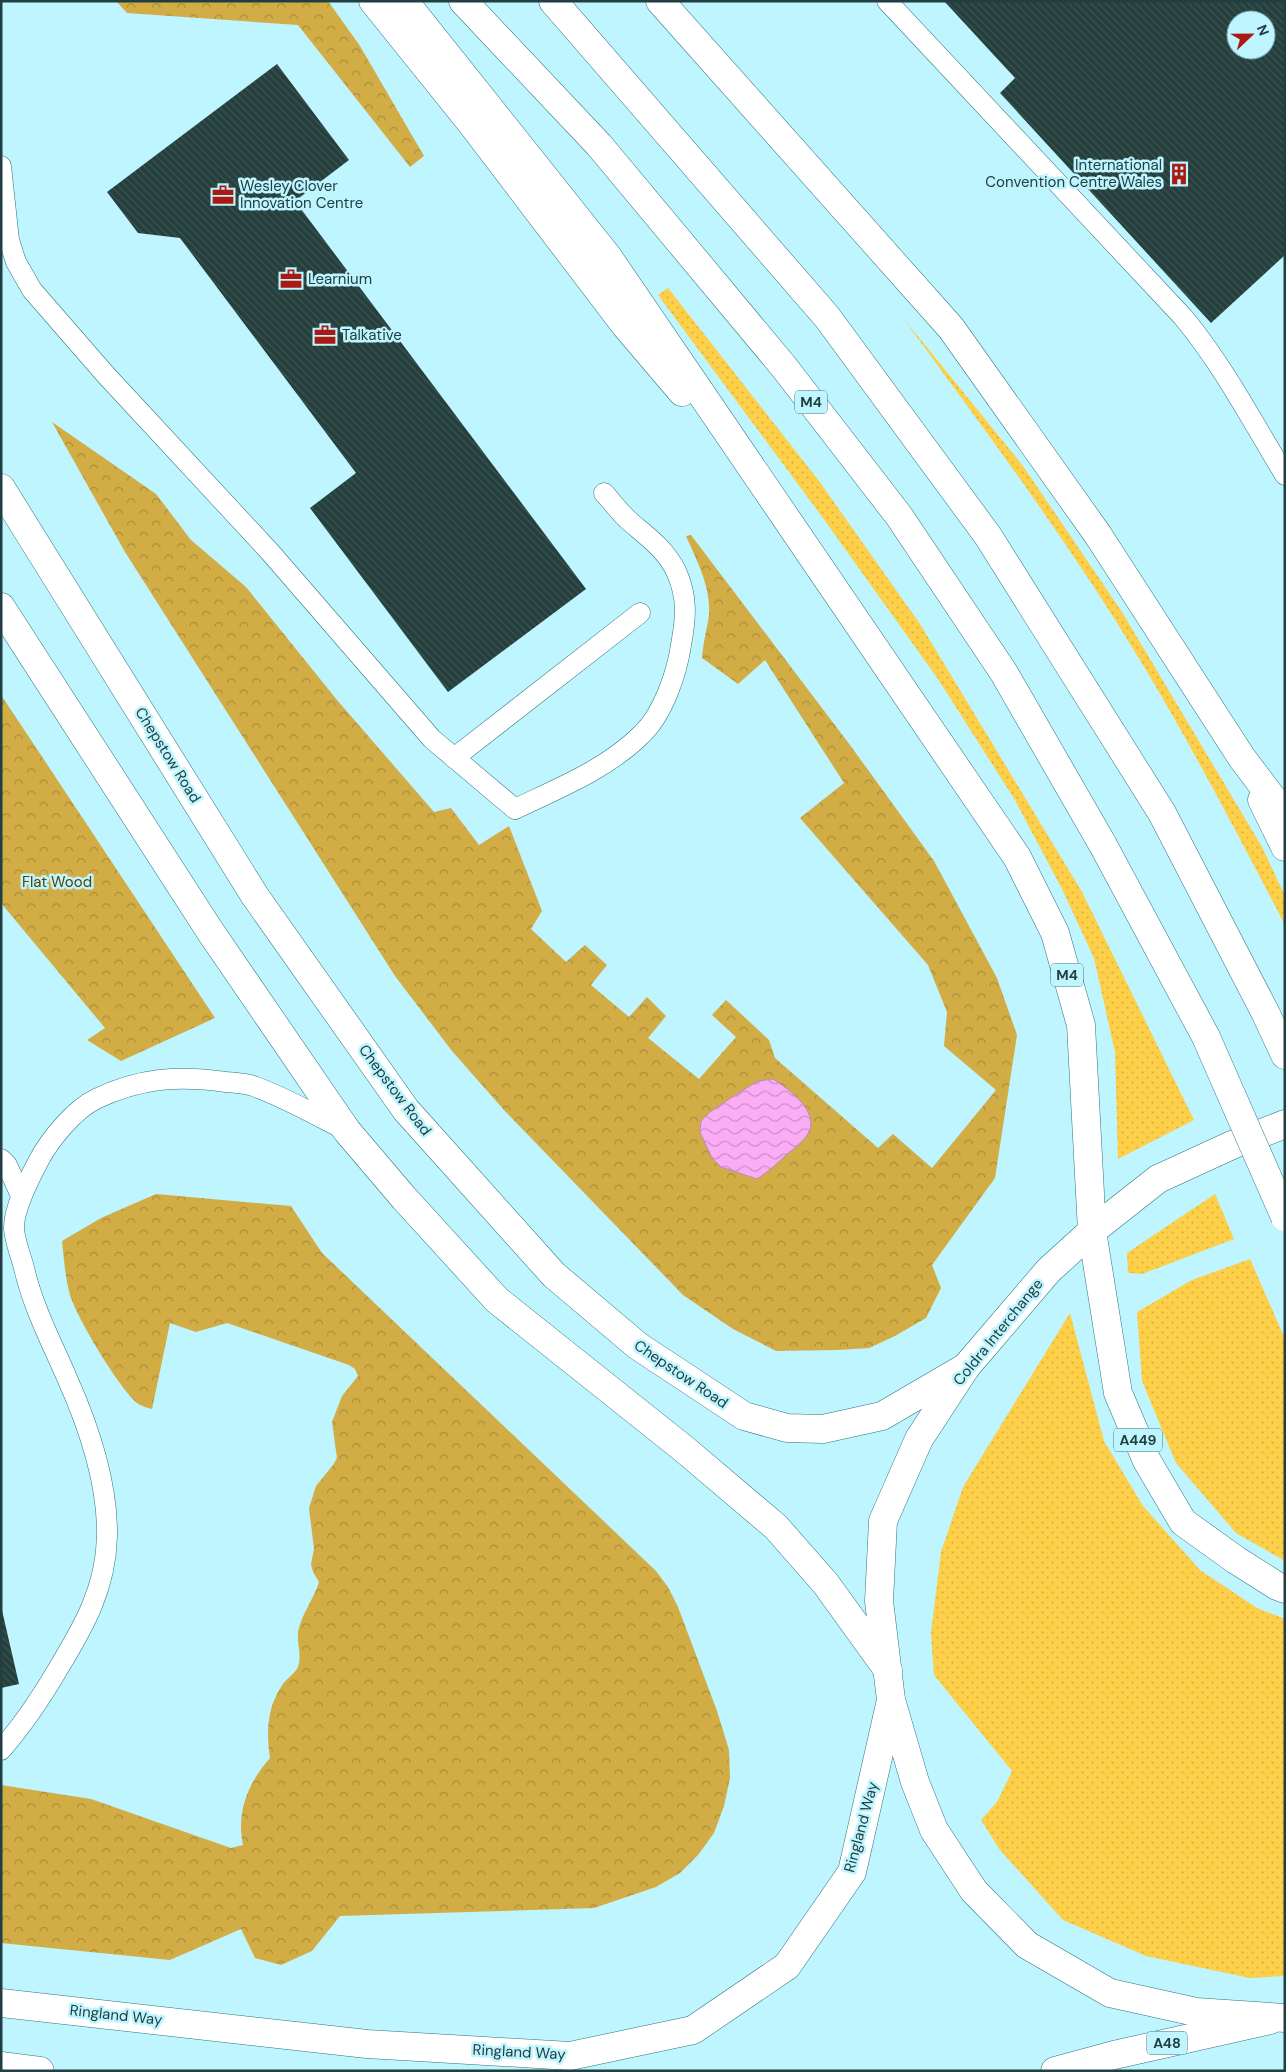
<svg xmlns="http://www.w3.org/2000/svg" width="1286" height="2072" viewBox="0 0 1286 2072" font-family="'DM Sans',sans-serif">
<defs>
<pattern id="grass-dots" width="8" height="8" patternUnits="userSpaceOnUse" patternTransform="scale(1.25)"><rect width="8" height="8" fill="#fecf48"/><path d="M2 2h.1M6 6h.1" fill="none" stroke="#d9b340" stroke-width="1.8" stroke-linecap="round"/></pattern>
<pattern id="forest-crowns" width="20" height="18" patternUnits="userSpaceOnUse" patternTransform="scale(1.25)"><rect width="20" height="18" fill="#d2ad45"/><path d="M2 6a3 3 0 1 1 6 0M12 15a3 3 0 1 1 6 0" fill="none" stroke="#aa8e3b"/></pattern>
<pattern id="water-waves" width="16" height="10" patternUnits="userSpaceOnUse" patternTransform="scale(1.25)"><rect width="16" height="10" fill="#faadf5"/><path d="M0 5q4-4 8 0t8 0" fill="none" stroke="#ca8ec8"/></pattern>
<pattern id="building-back-hatch" width="6" height="6" patternUnits="userSpaceOnUse" patternTransform="scale(1.25)"><rect width="6" height="6" fill="#253f3d"/><path d="M-1 5l2 2M0 0l6 6M5-1l2 2" fill="none" stroke="#3c5352"/></pattern>
</defs>
<rect width="100%" height="100%" fill="#bef5fe"/>
<g fill="url(#grass-dots)">
<path d="M 668,288 L 819,481 L 920,624 L 1082,892 L 1194,1120 L 1118,1159 L 1115,1052 L 1094,958 L 1062,889 L 1015,800 L 938,679 L 823,518 L 658,295 Z"/>
<path d="M 903,318 L 1023,466 L 1122,612 L 1262,847 L 1285,896 L 1285,925 C 1238,835 1192,746 1140,660 C 1068,541 985,430 903,318 Z"/>
<path d="M 1215,1194 L 1234,1239 L 1142,1274 L 1128,1273 L 1127,1253 Z"/>
<path d="M 1250,1259 L 1285,1339 L 1285,1561 L 1236,1533 L 1176,1463 L 1142,1381 L 1137,1312 L 1192,1280 Z"/>
<path d="M 1070,1313 L 1104,1441 L 1143,1506 L 1200,1570 L 1257,1608 L 1285,1619 L 1285,1976 L 1250,1978 L 1146,1956 L 1063,1920 L 1000,1850 L 981,1820 L 997,1802 L 1012,1771 L 934,1675 L 931,1633 L 941,1552 L 963,1487 Z"/>
</g>
<g fill="url(#forest-crowns)">
<path d="M 116,1 L 328,1 L 360,46 L 424,156 L 410,167 L 298,25 L 127,13 Z"/>
<path d="M 52,422 L 156,494 L 191,540 L 246,587 L 337,700 L 434,812 L 451,808 L 479,845 L 509,826 L 542,911 L 531,929 L 566,962 L 585,945 L 607,965 L 591,985 L 629,1017 L 647,997 L 666,1016 L 648,1038 L 699,1079 L 736,1037 L 712,1015 L 726,1000 L 769,1040 L 775,1058 L 878,1148 L 893,1134 L 932,1168 L 996,1090 L 944,1046 L 947,1012 L 928,965 L 800,818 L 844,783 L 765,660 L 738,684 L 702,658 C 703,643 707,629 709,615 C 711,587 697,561 686,536 L 691,535 L 850,745 L 934,861 L 997,978 L 1017,1035 L 995,1178 L 932,1265 L 941,1288 L 926,1318 L 895,1336 L 869,1348 L 838,1350 L 776,1351 L 733,1329 L 683,1295 L 504,1110 L 452,1051 L 395,976 L 125,552 Z"/>
<path d="M 1,695 L 21,725 L 215,1018 L 121,1061 L 87,1040 L 105,1028 L 1,903 Z"/>
<path d="M 156,1194 L 291,1206 L 322,1253 L 656,1571 L 668,1587 L 678,1607 L 717,1711 L 729,1750 L 730,1778 L 724,1806 L 714,1833 L 698,1855 L 680,1873 L 656,1887 L 594,1908 L 340,1916 L 312,1951 L 281,1965 L 255,1958 L 241,1929 L 170,1960 L 1,1943 L 1,1785 L 91,1799 L 231,1848 L 243,1845 C 236,1812 248,1783 270,1758 C 266,1732 267,1707 283,1684 C 288,1677 298,1672 299,1663 C 301,1655 297,1642 298,1632 C 302,1613 314,1599 319,1582 L 313,1572 L 311,1564 L 314,1549 L 309,1508 L 316,1486 L 333,1465 L 337,1458 L 332,1422 L 342,1396 L 358,1376 L 355,1369 L 349,1365 L 227,1323 L 196,1332 L 170,1323 L 152,1409 C 147,1408 141,1406 137,1403 C 119,1388 77,1318 70,1295 C 65,1277 64,1259 62,1241 L 101,1218 Z"/>
</g>
<path fill="url(#water-waves)" stroke="#b98cbf" d="M 773,1079 C 787,1088 819,1110 809,1132 C 804,1141 795,1148 787,1154 C 778,1163 769,1171 757,1179 L 721,1167 L 712,1158 L 705,1143 L 700,1132 L 701,1121 L 710,1112 L 740,1092 L 758,1081 Z"/>
<g fill="url(#building-back-hatch)" fill-rule="evenodd">
<path d="M 944,1 L 1285,1 L 1285,255 L 1211,323 L 1000,93 L 1015,78 ZM 1236,20 L 1266,20 L 1266,50 L 1236,50 Z"/>
<path d="M 277,64 L 349,160 L 295,201 L 586,589 L 448,692 L 310,508 L 356,473 L 180,238 L 138,233 L 107,192 Z"/>
<path d="M 1,1606 L 19,1684 L 1,1688 Z"/>
</g>
<g fill="none" stroke-linecap="round" stroke-linejoin="round">
<g stroke="#2e747f" stroke-width="21">
<g id="service">
<path d="M 887,1 L 1183,317 C 1223,365 1252,421 1285,475"/>
<path d="M 1,166 L 9,240 L 16,262 L 32,290 L 105,374 L 270,552 L 432,739 L 515,809 C 559,788 607,769 642,734 C 663,714 677,673 681,645 C 686,618 688,597 676,571 C 665,548 645,535 627,519 C 619,511 612,502 604,493"/>
<path d="M 454,758 L 640,613"/>
<path d="M 1,1159 L 7,1165 L 21,1196"/>
<path d="M 1,1750 C 23,1725 41,1698 58,1669 C 84,1626 106,1588 107,1536 C 108,1482 89,1427 67,1378 C 51,1341 33,1307 24,1268 C 21,1256 15,1242 14,1229 C 13,1209 30,1177 39,1160 C 50,1139 75,1109 96,1099 C 139,1078 179,1075 226,1082 C 236,1083 247,1083 256,1087 C 286,1098 316,1115 345,1130"/>
</g>
</g>
<g stroke="#2e747f" stroke-width="29">
<g id="secondary">
<path d="M 1,488 L 255,896 L 406,1110 L 554,1275 L 638,1346 L 744,1416 L 787,1428 L 823,1429 L 882,1416 L 966,1367"/>
<path d="M 1,607 L 210,931 L 347,1131 L 404,1198 L 497,1300 L 684,1449 L 776,1527 L 826,1584 L 888,1670"/>
</g>
</g>
<g stroke="#2e747f" stroke-width="29">
<g id="primary">
<path d="M 1,2003 L 367,2044 L 570,2056 L 693,2030 L 787,1966 L 852,1872 L 891,1700"/>
<path d="M 1,2066 L 40,2071"/>
<path d="M 1055,2071 L 1114,2055 L 1270,2020"/>
</g>
</g>
<g stroke="#2e747f" stroke-width="29">
<g id="trunk">
<path d="M 1285,1124 L 1232,1145 L 1158,1179 L 1092,1231 L 1049,1270 L 966,1367 L 919,1439 L 883,1521 L 879,1601 L 891,1700 L 915,1782 L 934,1830 L 974,1891 L 1027,1945 L 1110,1993 L 1196,2012 L 1285,2018"/>
<path d="M 1092,1231 L 1118,1393 L 1147,1461 L 1183,1522 L 1236,1560 L 1277,1586 L 1285,1589"/>
</g>
</g>
<g stroke="#2e747f" stroke-width="29">
<g id="motorway">
<path d="M 373,1 L 472,124 L 625,325 L 682,392"/>
<path d="M 404,1 L 608,257 L 1017,857 L 1055,933 L 1081,1025 L 1092,1231"/>
<path d="M 463,1 L 599,145 L 784,367 L 899,516 L 1004,673 L 1103,845"/>
<path d="M 553,1 L 827,317 L 988,536 L 1162,813 L 1266,1014 L 1285,1055"/>
<path d="M 660,1 L 951,328 L 1098,535 L 1242,758 L 1285,815"/>
<path d="M 1262,800 L 1285,847"/>
</g>
</g>
<use href="#service" stroke="#fff" stroke-width="20"/>
<use href="#secondary" stroke="#fff" stroke-width="28"/>
<use href="#primary" stroke="#fff" stroke-width="28"/>
<use href="#trunk" stroke="#fff" stroke-width="28"/>
<use href="#motorway" stroke="#fff" stroke-width="28"/>
<g stroke="#2e747f" stroke-width="29" stroke-linecap="butt">
<path id="motorway-bridge" d="M 1103,845 L 1206,1037 L 1285,1217"/>
</g>
<use href="#motorway-bridge" stroke="#fff" stroke-width="28"/>
</g>
<defs>
<g id="building-bare" transform="scale(1.725)"><path d="M-4-6H4V6H1V3H-1V6H-4ZM-2.5-4.3h1.7v1.8h-1.7ZM.8-4.3h1.7v1.8H.8ZM-2.5-1h1.7V.8h-1.7ZM.8-1h1.7V.8H.8Z" fill="#ab1913" stroke="#bef5fe" stroke-width="2.5" paint-order="stroke"/></g>
<g id="office-bare" transform="scale(1.725)"><path d="M-6-3h4V-5.5h4V-3h4V5H-6ZM-1-4.5V-3h2v-1.5ZM-6 0V1H6V0Z" fill="#ab1913" stroke="#bef5fe" stroke-width="2.5" paint-order="stroke"/></g>
</defs>
<g fill-rule="evenodd">
<use href="#building-bare" x="1179" y="174"/>
<use href="#office-bare" x="223" y="195"/>
<use href="#office-bare" x="291" y="279"/>
<use href="#office-bare" x="325" y="335"/>
</g>
<g text-anchor="middle" dominant-baseline="central" stroke-width="5" stroke-linejoin="round" paint-order="stroke">
<g fill="#bef5fe" stroke="#50757a" stroke-width="1">
<rect x="795" y="390.5" width="32" height="23" rx="4"/>
<rect x="1051" y="963.5" width="32" height="23" rx="4"/>
<rect x="1114" y="1428.5" width="48" height="23" rx="4"/>
<rect x="1147" y="2031.5" width="40" height="23" rx="4"/>
</g>
<g font-size="14" font-weight="bold" fill="#213e42">
<text x="811" y="402">M4</text>
<text x="1067" y="975">M4</text>
<text x="1138" y="1440">A449</text>
<text x="1167" y="2043">A48</text>
</g>
<g font-size="15" fill="#213e42" stroke="#bef5fe" text-anchor="start">
<text x="1162" y="165" text-anchor="end">International<tspan x="1162" dy="17">Convention Centre Wales</tspan></text>
<text x="240" y="186">Wesley Clover<tspan x="240" dy="17">Innovation Centre</tspan></text>
<text x="308" y="279">Learnium</text>
<text x="342" y="335">Talkative</text>
</g>
<g font-size="15" fill="#213e42" stroke="#bef5fe">
<text transform="translate(168 755) rotate(58)">Chepstow Road</text>
<text transform="translate(395 1090) rotate(53)">Chepstow Road</text>
<text transform="translate(998 1332) rotate(-51)">Coldra Interchange</text>
<text transform="translate(681 1374) rotate(34)">Chepstow Road</text>
<text transform="translate(861 1827) rotate(-75)">Ringland Way</text>
<text transform="translate(116 2015) rotate(6)">Ringland Way</text>
<text transform="translate(519 2052) rotate(3)">Ringland Way</text>
</g>
<g font-size="15" fill="#544105" stroke="#bef5fe">
<text x="57" y="882">Flat Wood</text>
</g>
</g>
<rect width="1286" height="2072" fill="none" stroke="#213e42" stroke-width="5"/>
<g transform="translate(1251 35) rotate(68)"><circle r="24" fill="#bef5fe" stroke="#7facb3"/>
<path d="M0-4L9 19L0 12L-9 19Z" fill="#ab1913"/>
<text y="-8" font-size="14" font-weight="bold" text-anchor="middle" fill="#213e42">N</text>
</g>
</svg>
